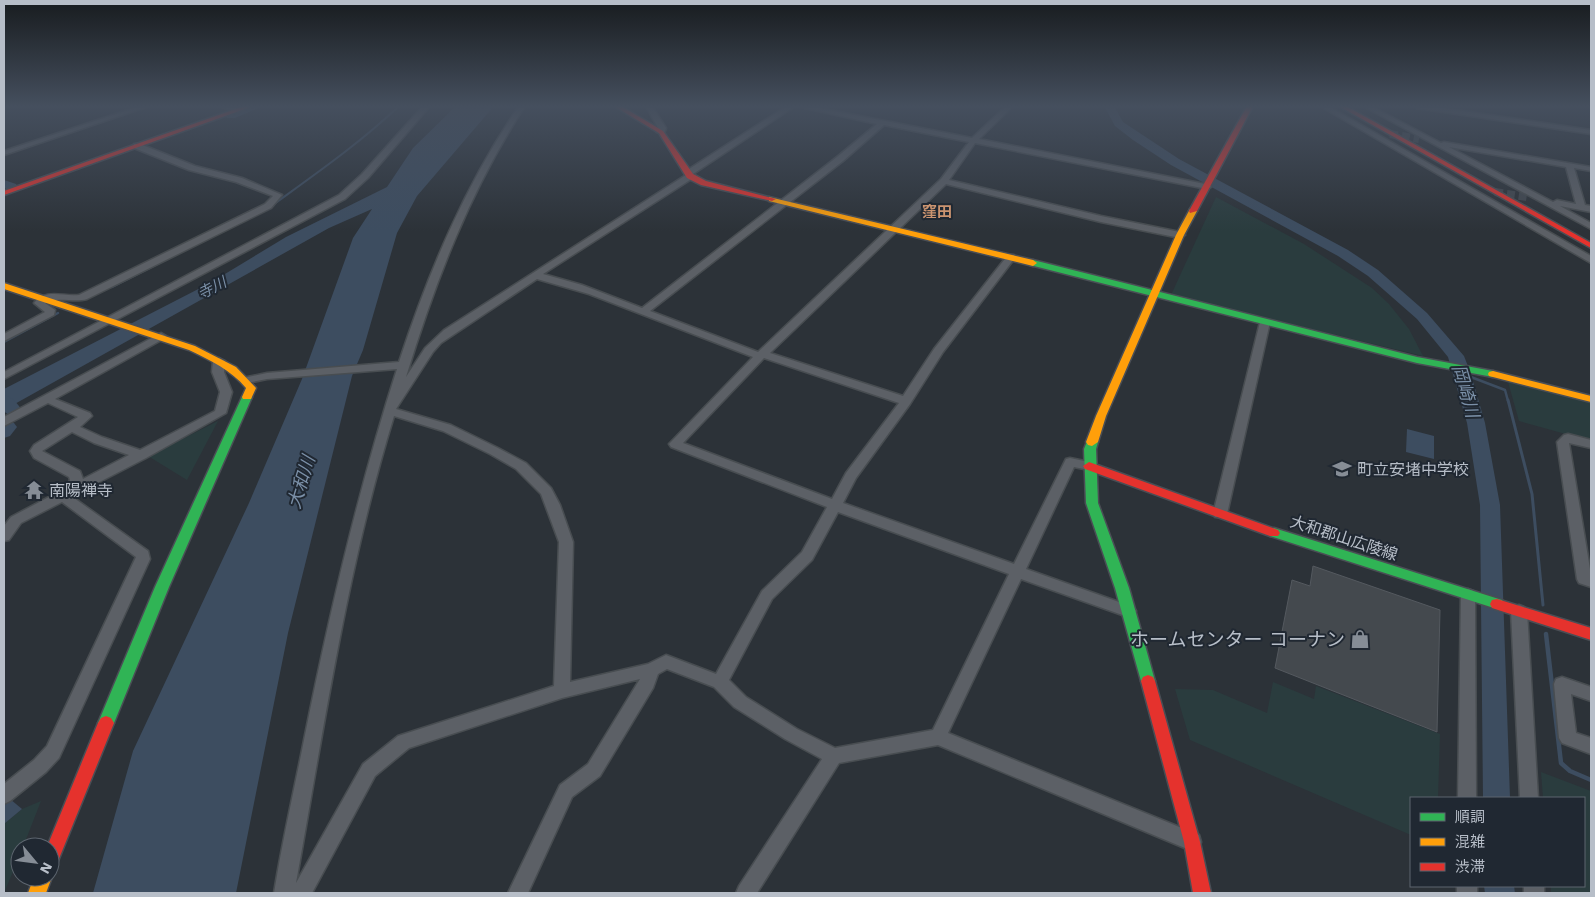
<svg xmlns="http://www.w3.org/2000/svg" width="1595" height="897" viewBox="0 0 1595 897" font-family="'Work Sans','Noto Sans JP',sans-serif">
<rect width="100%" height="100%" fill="#2c3238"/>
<g fill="#2a3c3e">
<path d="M 1216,197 L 1304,244 L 1372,288 L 1389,304 L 1409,329 L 1423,356 L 1171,295 Z"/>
<path d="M 1508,382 L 1591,403 L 1591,441 L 1519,421 Z"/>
<path d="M 218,421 L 187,480 L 148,456 Z"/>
<path d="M 1273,682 L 1314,699 L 1316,686 L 1440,734 L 1438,798 L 1411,798 L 1411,835 L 1190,740 L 1175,689 L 1213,690 L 1267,713 Z"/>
<path d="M 1541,772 L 1591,791 L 1591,893 L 1551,893 L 1551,886 L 1584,886 L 1584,798 L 1543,798 Z"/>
<path d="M 41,801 L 23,847 L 20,847 L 20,855 L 4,893 L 4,824 L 22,809 Z"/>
</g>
<g fill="#3d4d60">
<path d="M 456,106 L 494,106 L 417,196 L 397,233 L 363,350 L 352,376 L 288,633 L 236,893 L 93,893 L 133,751 L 249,503 L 302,379 L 353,238 L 372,209 L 329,228 L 4,410 L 4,389 L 210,283 L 286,237 L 387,187 L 413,148 Z"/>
<path d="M 1407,429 L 1434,436 L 1434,459 L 1406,452 Z"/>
<path d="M 10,799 L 22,809 L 4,824 L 4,804 Z"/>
</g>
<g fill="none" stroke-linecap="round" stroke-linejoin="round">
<path stroke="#3d4d60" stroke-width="2" d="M 270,207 C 314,175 359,144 399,106"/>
<g stroke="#3d4d60" stroke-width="2.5">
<path d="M 112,287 L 189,248"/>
<path d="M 4,342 L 58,313"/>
<path d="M 1463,374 L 1505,390 L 1508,401"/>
</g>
<path stroke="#3d4d60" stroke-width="3" d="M 1508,400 L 1532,494 L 1543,605"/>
<path stroke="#3d4d60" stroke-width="4.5" d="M 1546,634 L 1561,763 L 1570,771 L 1591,780"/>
<g fill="#3d4d60" fill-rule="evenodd">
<path d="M 249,106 L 263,106 L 235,118 L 227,118 L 226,116 Z"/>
<path d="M 1104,106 L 1114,106 L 1123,122 L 1179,159 L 1348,250 L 1378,270 L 1427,313 L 1464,356 L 1471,374 L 1485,423 L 1500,505 L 1510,798 L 1483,798 L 1480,505 L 1467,423 L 1448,357 L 1417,319 L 1368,276 L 1338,256 L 1171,165 L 1133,140 L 1115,126 Z"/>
<path d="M 4,180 L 16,184 L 18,187 L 12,191 L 4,188 Z"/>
<path d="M 4,395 C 12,397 17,403 22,410 L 19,414 C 13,416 8,416 4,411 Z"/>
<path d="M 8,421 L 14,423 L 17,427 L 10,436 L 4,438 L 4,422 Z"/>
<path d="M 1484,886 L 1514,886 L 1515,893 L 1485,893 Z"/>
</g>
</g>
<path fill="#44494e" stroke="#54595f" d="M 1313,566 L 1440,610 L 1437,732 L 1275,668 L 1292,580 L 1310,586 Z"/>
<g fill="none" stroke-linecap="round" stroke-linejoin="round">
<g stroke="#41474e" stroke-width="8" stroke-dasharray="8 4" stroke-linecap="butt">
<path d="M 1390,134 L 1419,139"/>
<path d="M 1495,192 L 1527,197"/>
</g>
<g stroke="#484d51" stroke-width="3">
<g id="street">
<path d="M 140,106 L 149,106 L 4,155 L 4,151 Z"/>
<path d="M 218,106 L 229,106 L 242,110 L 238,112 Z"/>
<path d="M 423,106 L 430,106 L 368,178 L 345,199 L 4,379 L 4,372 L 339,195 L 362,174 Z"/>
<path d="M 519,106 L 525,106 C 470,190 435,282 406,377 L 425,348 L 444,330 L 686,175 L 686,171 L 787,106 L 795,106 L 693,174 L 693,178 L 543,274 L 582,285 L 642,308 L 837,157 L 877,124 L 796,106 L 809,106 L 972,138 L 1006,106 L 1013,106 L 979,139 L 1210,185 L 1211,187 L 1207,189 L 975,143 L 949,180 L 1101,216 L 1180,232 L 1185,235 L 1180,238 L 1101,222 L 946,184 L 770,353 L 903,396 L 934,349 L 1008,255 L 1014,255 L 1014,259 L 943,352 L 910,404 L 856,478 L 843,503 L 1014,564 L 1066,459 L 1070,458 L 1094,463 L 1095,466 L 1094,469 L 1089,470 L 1074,467 L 1026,569 L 1133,607 L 1136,611 L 1133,615 L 1128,617 L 1021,579 L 948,733 L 1199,835 L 1201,842 L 1199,849 L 1192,851 L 938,745 L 839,763 L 757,893 L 736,893 L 739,886 L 822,759 L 785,739 L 734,707 L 714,687 L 667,669 L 658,674 L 653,688 L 600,776 L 572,797 L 528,893 L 508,893 L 560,785 L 588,764 L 640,679 L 562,698 L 409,748 L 375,776 L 312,893 L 274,893 C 282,842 294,791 304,740 C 329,615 358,490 397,369 L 267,379 L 247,383 L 241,380 L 243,378 L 267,373 L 399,362 C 429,271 465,185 519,106 ZM 884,125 L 969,142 L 941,179 L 758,352 L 650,311 L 843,161 ZM 537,279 L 589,294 L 753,357 L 669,444 L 671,447 L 827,507 L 802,552 L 762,591 L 716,674 L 666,655 L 648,664 L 570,682 L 573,542 L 560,505 L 551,488 L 526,463 L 498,448 L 451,425 L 396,409 L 433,352 L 441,343 ZM 764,358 L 899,403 L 846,473 L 832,499 L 683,443 ZM 394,416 L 443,431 L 490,454 L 516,469 L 541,494 L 559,542 L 554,686 L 398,736 L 363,764 L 296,883 C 324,727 347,568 394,416 ZM 838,512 L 1009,574 L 933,730 L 835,748 L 797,729 L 746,697 L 729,680 L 772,599 L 812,560 Z"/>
<path d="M 646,106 L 652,106 L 666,128 L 664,134 L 657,132 L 658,128 Z"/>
<path d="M 1320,106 L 1328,106 L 1591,256 L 1591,263 Z"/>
<path d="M 1363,106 L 1371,106 L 1441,143 L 1444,142 L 1591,167 L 1591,171 L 1574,168 L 1585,205 L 1591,206 L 1591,212 L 1560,206 L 1591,223 L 1591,229 ZM 1449,147 L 1566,167 L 1576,204 L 1557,200 L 1553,202 Z"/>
<path d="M 1413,106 L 1429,106 L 1591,130 L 1591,134 L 1416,108 Z"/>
<path d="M 134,144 L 140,144 L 195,166 L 242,178 L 282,195 L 271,208 L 87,299 C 74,303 57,296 45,303 L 55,310 L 54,315 L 4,341 L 4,334 L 45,312 L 34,303 C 46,288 63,297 79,295 L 265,204 L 273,196 L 236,182 L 189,170 L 134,148 Z"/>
<path d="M 1265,319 L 1270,322 L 1227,514 L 1225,517 L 1215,517 L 1213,514 L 1260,322 Z"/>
<path d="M 161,333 L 166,336 L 165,338 L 55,399 L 90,413 L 92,416 L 80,427 L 102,437 L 140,450 L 215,411 L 220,392 L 212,372 L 213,361 L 219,358 L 225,361 L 224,372 L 232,392 L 226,413 L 146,458 L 76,494 L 74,498 L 148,551 L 150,559 L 59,758 L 46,772 L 10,801 L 4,804 L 4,784 L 34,760 L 47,746 L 136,557 L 62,502 L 21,523 L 9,540 L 4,541 L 4,526 L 11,517 L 66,488 L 70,480 L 69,477 L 34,458 L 30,451 L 34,445 L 78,417 L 48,403 L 4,426 L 4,417 ZM 72,432 L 94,443 L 129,455 L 83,479 L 80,471 L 42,451 Z"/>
<path d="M 1568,434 L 1591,440 L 1591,448 L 1569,443 L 1591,575 L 1591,587 L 1579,583 L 1577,579 L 1557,442 L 1564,435 Z"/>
<path d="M 1468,589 L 1473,591 L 1475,595 L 1476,798 L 1458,798 L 1461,595 L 1463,591 Z"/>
<path d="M 1519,605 L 1524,607 L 1527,611 L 1538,798 L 1520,798 L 1511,611 L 1514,607 Z"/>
<path d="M 1562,677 L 1591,687 L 1591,701 L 1571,694 L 1576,733 L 1591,738 L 1591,754 L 1562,743 L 1559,738 L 1554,684 L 1556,679 Z"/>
<rect x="1457" y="886" width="20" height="7"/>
<rect x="1524" y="886" width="20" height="7"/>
</g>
</g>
<g stroke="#4a4e55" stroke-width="3">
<g id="fast">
<path d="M 1033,260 L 1417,357 L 1493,371 L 1498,374 L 1493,377 L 1417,363 L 1030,265 L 1029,263 Z"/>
<path d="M 247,394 L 252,397 L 169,587 L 114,723 L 111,728 L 106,730 L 101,728 L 98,723 L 155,587 L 242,397 Z"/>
<path d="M 1092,438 L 1098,442 L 1096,449 L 1098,503 L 1129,588 L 1155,681 L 1153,685 L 1148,687 L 1143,685 L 1141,681 L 1115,588 L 1086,503 L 1084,449 L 1088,439 Z"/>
<path d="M 1274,528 L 1502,600 L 1504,604 L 1502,608 L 1497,609 L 1270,536 L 1268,533 L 1270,530 Z"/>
</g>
</g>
<g stroke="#4a4e55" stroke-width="3">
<g id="slow">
<path d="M 769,197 L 1033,260 L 1037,263 L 1033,266 L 769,201 Z"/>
<path d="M 1190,209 L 1197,211 L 1184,235 L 1106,416 L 1098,442 L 1092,446 L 1088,445 L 1086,442 L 1096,416 L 1176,235 Z"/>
<path d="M 4,283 L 195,346 L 236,367 L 256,388 L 251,399 L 243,399 L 242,397 L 246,388 C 231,370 210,360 189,350 L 4,289 Z"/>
<path d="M 1493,371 L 1591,396 L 1591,402 L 1489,376 L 1488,374 L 1489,372 Z"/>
<path d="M 50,873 L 52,877 L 46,893 L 28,893 L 34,877 L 50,877 Z"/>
</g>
</g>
<g stroke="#4a4e55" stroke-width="3">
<g id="jam">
<path d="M 244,106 L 253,106 L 4,195 L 4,191 Z"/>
<path d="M 614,106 L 621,106 L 663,131 L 693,174 L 706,181 L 776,199 L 772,201 L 701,185 L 687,178 L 659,133 Z"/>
<path d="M 1247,106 L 1253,106 L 1197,211 L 1190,213 L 1189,211 Z"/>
<path d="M 1339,106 L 1346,106 L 1591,243 L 1591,248 Z"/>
<path d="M 1089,462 L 1278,530 L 1280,533 L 1278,536 L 1270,536 L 1085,469 L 1083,466 Z"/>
<path d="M 1497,599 L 1591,628 L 1591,640 L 1492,608 L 1490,604 L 1492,600 Z"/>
<path d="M 1148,675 L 1153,677 L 1155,681 L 1200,842 L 1211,893 L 1193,893 L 1184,842 L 1141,681 L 1143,677 Z"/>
<path d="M 106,716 L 111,718 L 114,723 L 56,866 L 50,869 L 50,847 L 47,847 L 98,723 L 101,718 Z"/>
</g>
</g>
<use href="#street" fill="#5c6066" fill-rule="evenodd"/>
<use href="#fast" fill="#30b455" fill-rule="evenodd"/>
<use href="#slow" fill="#ff9f0a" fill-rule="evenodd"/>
<use href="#jam" fill="#e5322d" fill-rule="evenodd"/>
</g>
<linearGradient id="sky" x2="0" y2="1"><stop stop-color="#181c1f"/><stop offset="0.46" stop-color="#454f5e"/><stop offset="1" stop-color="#454f5e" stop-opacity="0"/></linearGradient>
<rect width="1595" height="231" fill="url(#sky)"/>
<defs>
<g id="school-bare" transform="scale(1.5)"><path d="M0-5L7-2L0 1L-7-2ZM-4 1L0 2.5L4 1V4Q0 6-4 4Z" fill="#868d96" stroke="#202832" stroke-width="2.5" paint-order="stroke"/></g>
<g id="temple-bare" transform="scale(1.5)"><path d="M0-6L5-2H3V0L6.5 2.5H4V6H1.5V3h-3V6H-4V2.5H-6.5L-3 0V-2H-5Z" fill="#868d96" stroke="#202832" stroke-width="2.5" paint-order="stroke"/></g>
<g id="shop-bare" transform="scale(1.5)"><path d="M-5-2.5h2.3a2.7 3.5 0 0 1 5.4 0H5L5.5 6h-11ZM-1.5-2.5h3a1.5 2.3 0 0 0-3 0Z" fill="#868d96" stroke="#202832" stroke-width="2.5" paint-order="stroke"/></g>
</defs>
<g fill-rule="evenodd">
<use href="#school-bare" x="1342" y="469"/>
<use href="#temple-bare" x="34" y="490"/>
<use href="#shop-bare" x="1360" y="639"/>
</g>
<g text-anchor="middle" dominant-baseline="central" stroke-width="4" stroke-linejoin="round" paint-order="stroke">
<g font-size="15" font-weight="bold" fill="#cb9470" stroke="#202832">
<text x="937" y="212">窪田</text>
</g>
<g font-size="15" font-style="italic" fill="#7b90a8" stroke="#202832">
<text transform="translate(212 288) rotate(-28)">寺川</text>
</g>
<g font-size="16" fill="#b7bec8" stroke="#202832" text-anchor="start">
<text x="1357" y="469">町立安堵中学校</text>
<text x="49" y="490">南陽禅寺</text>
</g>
<g font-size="16" fill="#b7bec8" stroke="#202832">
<text transform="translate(1344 538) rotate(18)">大和郡山広陵線</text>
</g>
<g font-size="18" font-style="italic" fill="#7b90a8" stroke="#202832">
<text transform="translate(1466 391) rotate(74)">岡崎川</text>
<text transform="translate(301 482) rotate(-73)">大和川</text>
</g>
<g font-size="19" fill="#b7bec8" stroke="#202832" text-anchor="end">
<text x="1345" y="639">ホームセンター コーナン</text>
</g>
</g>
<rect width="1595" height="897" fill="none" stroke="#b7bec8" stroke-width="10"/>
<rect x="1410" y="797" width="175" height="90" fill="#202832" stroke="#5c646e"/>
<rect x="1420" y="813" width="25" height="8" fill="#30b455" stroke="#5c646e"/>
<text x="1455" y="822" font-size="15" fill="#b7bec8">順調</text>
<rect x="1420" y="838" width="25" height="8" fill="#ff9f0a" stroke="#5c646e"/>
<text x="1455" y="847" font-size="15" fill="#b7bec8">混雑</text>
<rect x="1420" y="863" width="25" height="8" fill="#e5322d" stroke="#5c646e"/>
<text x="1455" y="872" font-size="15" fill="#b7bec8">渋滞</text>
<g transform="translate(35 862) rotate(119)"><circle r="24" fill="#202832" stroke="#5c646e"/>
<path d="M0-4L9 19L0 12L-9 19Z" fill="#868d96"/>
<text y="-8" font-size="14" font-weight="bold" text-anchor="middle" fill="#b7bec8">N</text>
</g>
</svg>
